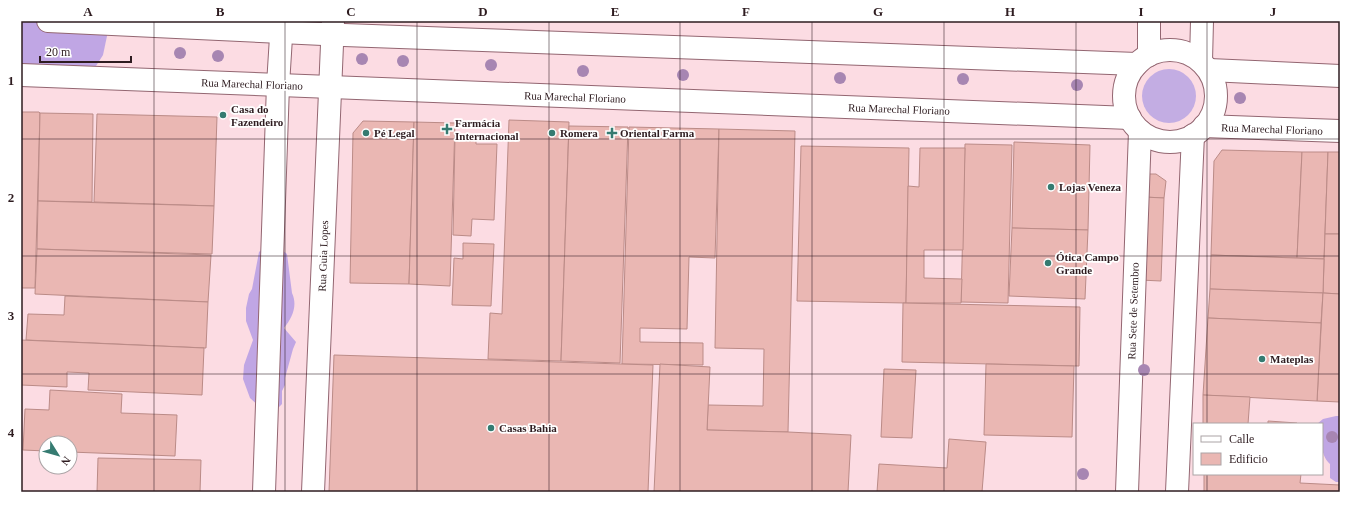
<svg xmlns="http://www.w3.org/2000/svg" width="1361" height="513" viewBox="0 0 1361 513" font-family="Georgia,serif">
<rect width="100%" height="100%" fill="#fcdce3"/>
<circle fill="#c3ade3" cx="1169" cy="96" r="27"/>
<g fill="#c0a6e4">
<path d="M 21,21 L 100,21 L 106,29 L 107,36 L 103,55 L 96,66 L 83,71 L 21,68 Z"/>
<path d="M 277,246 L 287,254 L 292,293 C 298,306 292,318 284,328 L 296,342 L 293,349 L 285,378 L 285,385 L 282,391 L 282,404 L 277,409 L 260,407 L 250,398 L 243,379 L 244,365 L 253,340 L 246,321 L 246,308 L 249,294 L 252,289 L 259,252 L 264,247 Z"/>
<path d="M 1336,416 L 1340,416 L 1340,482 L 1336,482 L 1330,478 L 1330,464 C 1319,454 1322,438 1322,424 L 1317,424 L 1323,419 Z"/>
</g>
<g fill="#eab7b3" stroke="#bb8b87">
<path d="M 21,112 L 39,112 L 40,113 L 35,288 L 21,288 Z"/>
<path d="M 40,113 L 93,114 L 92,202 L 38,201 Z"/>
<path d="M 97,114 L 217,117 L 214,206 L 94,202 Z"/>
<path d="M 509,120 L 569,122 L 561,361 L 488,359 L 490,313 L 502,314 Z"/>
<path d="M 363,121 L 414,122 L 409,284 L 350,283 L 353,133 Z"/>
<path d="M 414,122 L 455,123 L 450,286 L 409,284 Z"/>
<path d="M 569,126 L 628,127 L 620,363 L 561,361 Z"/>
<path d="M 629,127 L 719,129 L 715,258 L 689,257 L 687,329 L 640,328 L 640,342 L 703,343 L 703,365 L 622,364 Z"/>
<path d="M 719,129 L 795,131 L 788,432 L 707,430 L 708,405 L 763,406 L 764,349 L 715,348 Z"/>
<path d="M 455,136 L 476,137 L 476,144 L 497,144 L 494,220 L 472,219 L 471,236 L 453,235 Z"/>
<path d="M 1014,142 L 1090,145 L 1088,230 L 1012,228 Z"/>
<path d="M 965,144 L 1012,145 L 1008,303 L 961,302 Z"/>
<path d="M 801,146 L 909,148 L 906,303 L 797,301 Z"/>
<path d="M 920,148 L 965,148 L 963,250 L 924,250 L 924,278 L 962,279 L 961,303 L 906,303 L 908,186 L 919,187 Z"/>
<path d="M 1222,150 L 1302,152 L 1297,258 L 1211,255 L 1214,161 Z"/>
<path d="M 1302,152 L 1328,152 L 1324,259 L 1297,258 Z"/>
<path d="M 1328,152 L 1340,152 L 1340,234 L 1325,234 Z"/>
<path d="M 1144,174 L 1156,174 L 1166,181 L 1164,198 L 1144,197 Z"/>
<path d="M 1144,197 L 1164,198 L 1161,281 L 1140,280 Z"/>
<path d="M 38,201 L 214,206 L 212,254 L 37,249 Z"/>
<path d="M 1012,228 L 1088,230 L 1085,299 L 1009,296 Z"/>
<path d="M 1325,234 L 1340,234 L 1340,294 L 1323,293 Z"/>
<path d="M 463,243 L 494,244 L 491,306 L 452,305 L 454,258 L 463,259 Z"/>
<path d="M 37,249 L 211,255 L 208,302 L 35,294 Z"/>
<path d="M 1211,255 L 1324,259 L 1323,293 L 1210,289 Z"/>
<path d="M 1210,289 L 1323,293 L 1321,323 L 1208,318 Z"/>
<path d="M 1323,293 L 1340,294 L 1340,402 L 1317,401 Z"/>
<path d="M 65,296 L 208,302 L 206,348 L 26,340 L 28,314 L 64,315 Z"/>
<path d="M 903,303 L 1080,307 L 1079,366 L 902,362 Z"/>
<path d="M 1208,318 L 1321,323 L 1317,401 L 1203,395 Z"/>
<path d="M 21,340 L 204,348 L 202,395 L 88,390 L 89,373 L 67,372 L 67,387 L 21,385 Z"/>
<path d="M 334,355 L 653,365 L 648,492 L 329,492 Z"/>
<path d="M 660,364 L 710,367 L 707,430 L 788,432 L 851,435 L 848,492 L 654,492 Z"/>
<path d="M 986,364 L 1074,366 L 1072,437 L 984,435 Z"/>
<path d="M 884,369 L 916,370 L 912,438 L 881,437 Z"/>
<path d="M 50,390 L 122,394 L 121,413 L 177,415 L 175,456 L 70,452 L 70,443 L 46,443 L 46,451 L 23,450 L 25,409 L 49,410 Z"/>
<path d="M 1203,395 L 1250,397 L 1248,424 L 1203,424 Z"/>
<path d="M 1268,421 L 1297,423 L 1297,424 L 1268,424 Z"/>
<path d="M 949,439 L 986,442 L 982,492 L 877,492 L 879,464 L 947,468 Z"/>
<path d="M 98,458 L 201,460 L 200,492 L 97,492 Z"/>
<path d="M 1204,474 L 1301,474 L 1300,483 L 1340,485 L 1340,492 L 1204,492 Z"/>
</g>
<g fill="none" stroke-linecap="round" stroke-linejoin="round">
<g stroke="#936671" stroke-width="24">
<g id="major">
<path d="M 48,21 L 344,35 L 1137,64"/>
<circle cx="1170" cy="96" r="46"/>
<path d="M 1149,55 L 1149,21"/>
<path d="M 1201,61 L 1202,21"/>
<path d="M 1209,70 L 1340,76"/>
<path d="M 21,75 L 1130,118"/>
<path d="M 1204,126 L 1340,131"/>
<path d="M 264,492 L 278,85 L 282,21"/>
<path d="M 313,492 L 333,21"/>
<path d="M 1127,492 L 1140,131"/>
<path d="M 1177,492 L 1193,135"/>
</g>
</g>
<use href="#major" stroke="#fff" stroke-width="22"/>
</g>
<g fill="#a786b2">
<circle cx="180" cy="53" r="6"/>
<circle cx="218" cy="56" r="6"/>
<circle cx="362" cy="59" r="6"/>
<circle cx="403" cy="61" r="6"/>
<circle cx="491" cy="65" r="6"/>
<circle cx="583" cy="71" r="6"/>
<circle cx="683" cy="75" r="6"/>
<circle cx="840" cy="78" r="6"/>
<circle cx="963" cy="79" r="6"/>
<circle cx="1077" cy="85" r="6"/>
<circle cx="1240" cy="98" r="6"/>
<circle cx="1144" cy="370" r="6"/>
<circle cx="1332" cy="437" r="6"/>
<circle cx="1083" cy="474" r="6"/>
</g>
<path fill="none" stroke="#2e1c20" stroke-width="1" stroke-opacity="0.55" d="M 154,21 L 154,492M 285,21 L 285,492M 417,21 L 417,492M 549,21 L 549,492M 680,21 L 680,492M 812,21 L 812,492M 944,21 L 944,492M 1076,21 L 1076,492M 1207,21 L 1207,424M 21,139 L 1340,139M 21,256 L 1340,256M 21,374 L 1340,374M 1207,474 L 1207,492"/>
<g fill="#357b71" stroke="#fff" stroke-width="1.5">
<circle cx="223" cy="115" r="4"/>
<path d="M445 123h4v4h4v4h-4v4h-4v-4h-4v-4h4z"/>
<circle cx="366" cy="133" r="4"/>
<circle cx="552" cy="133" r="4"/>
<path d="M610 127h4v4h4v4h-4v4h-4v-4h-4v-4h4z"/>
<circle cx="1051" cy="187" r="4"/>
<circle cx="1048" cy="263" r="4"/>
<circle cx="1262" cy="359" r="4"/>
<circle cx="491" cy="428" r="4"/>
</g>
<g text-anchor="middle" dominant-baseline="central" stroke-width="3.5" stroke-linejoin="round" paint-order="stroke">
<g font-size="11" fill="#2e1c20" stroke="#fff">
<text transform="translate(252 84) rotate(2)">Rua Marechal Floriano</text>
<text transform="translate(575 97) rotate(2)">Rua Marechal Floriano</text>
<text transform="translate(899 109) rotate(2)">Rua Marechal Floriano</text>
<text transform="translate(1272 129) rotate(2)">Rua Marechal Floriano</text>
<text transform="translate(323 256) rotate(-88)">Rua Guia Lopes</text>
<text transform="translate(1133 311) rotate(-88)">Rua Sete de Setembro</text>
</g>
<g font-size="11" font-weight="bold" fill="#2e1c20" stroke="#fff" text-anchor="start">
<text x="231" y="109">Casa do<tspan x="231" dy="13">Fazendeiro</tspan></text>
<text x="455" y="123">Farmácia<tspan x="455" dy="13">Internacional</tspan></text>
<text x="374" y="133">Pé Legal</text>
<text x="560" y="133">Romera</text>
<text x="620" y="133">Oriental Farma</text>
<text x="1059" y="187">Lojas Veneza</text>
<text x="1056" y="257">Ótica Campo<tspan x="1056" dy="13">Grande</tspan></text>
<text x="1270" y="359">Mateplas</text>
<text x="499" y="428">Casas Bahia</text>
</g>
</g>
<rect width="1361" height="513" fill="none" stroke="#ffffff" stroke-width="44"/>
<rect x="1193" y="423" width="130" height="52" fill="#ffffff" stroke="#aba4a6"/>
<rect x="1201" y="436" width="20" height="6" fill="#ffffff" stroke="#aba4a6"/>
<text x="1229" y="443" font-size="12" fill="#2e1c20">Calle</text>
<rect x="1201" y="453" width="20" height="12" fill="#eab7b3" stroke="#aba4a6"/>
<text x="1229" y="463" font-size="12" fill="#2e1c20">Edificio</text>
<g transform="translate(58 455) rotate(127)"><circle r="19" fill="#ffffff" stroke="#aba4a6"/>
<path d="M0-3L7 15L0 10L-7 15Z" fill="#357b71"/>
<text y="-6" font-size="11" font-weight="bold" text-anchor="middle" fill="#2e1c20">N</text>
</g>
<path d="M40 56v6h91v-6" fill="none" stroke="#2e1c20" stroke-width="2"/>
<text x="46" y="56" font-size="12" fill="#2e1c20" stroke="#ffffff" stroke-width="3" paint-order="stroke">20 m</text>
<rect x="22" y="22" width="1317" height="469" fill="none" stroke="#2e1c20" stroke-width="1.5"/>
<g font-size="13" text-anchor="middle" font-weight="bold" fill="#2e1c20">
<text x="88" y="16">A</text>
<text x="220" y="16">B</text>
<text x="351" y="16">C</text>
<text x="483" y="16">D</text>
<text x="615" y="16">E</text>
<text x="746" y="16">F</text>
<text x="878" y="16">G</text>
<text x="1010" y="16">H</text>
<text x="1141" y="16">I</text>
<text x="1273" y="16">J</text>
<text x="11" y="85">1</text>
<text x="11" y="202">2</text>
<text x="11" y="320">3</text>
<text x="11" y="437">4</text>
</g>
</svg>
